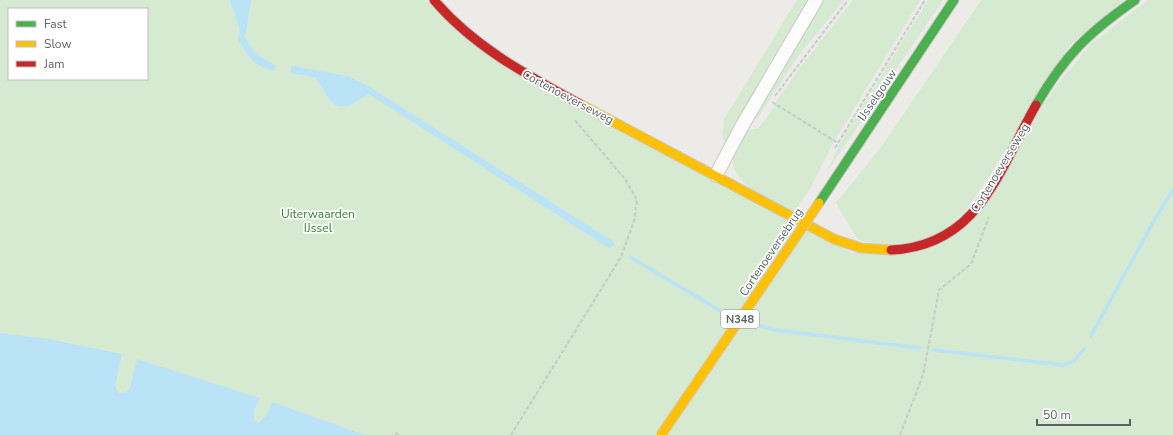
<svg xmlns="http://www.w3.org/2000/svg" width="1173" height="435" viewBox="0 0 1173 435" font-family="'Nunito Sans',sans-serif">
<rect width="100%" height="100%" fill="#ecebe7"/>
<g fill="#d5ead0" fill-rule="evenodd">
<path d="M 0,0 L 426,0 L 460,32 L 852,253 L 957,235 L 1056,86 L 1091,44 L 1148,0 L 1173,0 L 1173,435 L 290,435 L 0,384 ZM 9,9 L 147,9 L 147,79 L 9,79 Z"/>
<path d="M 797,0 L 809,0 L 726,146 L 722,134 L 724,119 Z"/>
<path d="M 824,0 L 844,0 L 799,55 L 757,119 L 753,119 Z"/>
<path d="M 853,0 L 920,0 L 832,145 L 812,185 L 794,213 C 774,201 731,186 733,158 C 733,150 743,139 747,131 L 758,128 L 764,122 L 779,97 L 799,69 Z"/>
<path d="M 928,0 L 943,0 L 827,172 L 840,143 Z"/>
<path d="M 981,0 L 1124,0 L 1070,45 L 994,169 L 965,211 L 945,229 L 918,241 L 886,245 L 858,240 L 836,203 L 882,146 Z"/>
</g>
<g fill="#bae3f8">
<path d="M 230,0 L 251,0 L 245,38 L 256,54 L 275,65 L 274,71 C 253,66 249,57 238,40 L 240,29 Z"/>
<path d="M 292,66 L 348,76 L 368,86 L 614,242 L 614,246 L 609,248 L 369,94 C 335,117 334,107 315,77 L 290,73 Z"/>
<path d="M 0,333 L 48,339 L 122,354 L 115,386 L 119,393 L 126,392 L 130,388 L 137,359 L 260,398 L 254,410 L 254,421 L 258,423 L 266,416 L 272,402 L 365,435 L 0,435 Z"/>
</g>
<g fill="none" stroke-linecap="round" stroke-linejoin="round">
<g stroke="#bae3f8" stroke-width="3.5">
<path d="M 630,257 L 734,319"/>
<path d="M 745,322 L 776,330 L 919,348"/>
<path d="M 1091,336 L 1156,217 L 1173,190"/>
<path d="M 934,350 L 1063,365 L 1074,361 L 1084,349"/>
</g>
<g stroke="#c7c8c7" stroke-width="15">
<path id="street" d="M 716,175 L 742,126 L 816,0"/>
</g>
<g stroke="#c8c9c9" stroke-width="11">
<g id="fast">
<path d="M 1036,105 C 1065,55 1088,33 1135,0"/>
<path d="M 819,203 L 954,0"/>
</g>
</g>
<g stroke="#c8c9c9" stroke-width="11">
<path id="slow" d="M 580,104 L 834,239 L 861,248 L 891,250"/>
</g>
<g stroke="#c8c9c9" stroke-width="11">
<g id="jam">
<path d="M 434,0 C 474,47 527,75 580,104"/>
<path d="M 891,250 C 979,246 999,170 1036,105"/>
</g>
</g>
<g stroke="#c6ccc8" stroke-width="2" stroke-dasharray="4 2" stroke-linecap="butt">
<path d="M 775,96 L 848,0"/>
<path d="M 772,102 L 838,143"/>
<path d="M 835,148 L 925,0"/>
<path d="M 395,433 L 400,435"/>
<path d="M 511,435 L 621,257 L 634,221 L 637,200 L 625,179 L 574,119"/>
<path d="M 900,435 L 923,375 L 939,290 L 971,264 L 989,217"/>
</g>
<use href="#street" stroke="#fcfcfb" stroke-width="13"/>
<use href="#fast" stroke="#4caf50" stroke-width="9"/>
<use href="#slow" stroke="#ffc107" stroke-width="9"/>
<use href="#jam" stroke="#c62828" stroke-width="9"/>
<g stroke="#d6c9b3" stroke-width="11" stroke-linecap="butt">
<path id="slow-bridge" d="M 661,435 L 819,203"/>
</g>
<use href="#slow-bridge" stroke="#ffc107" stroke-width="9"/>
</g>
<g text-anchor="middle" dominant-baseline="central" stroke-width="3.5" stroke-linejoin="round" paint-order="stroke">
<rect fill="#fff" stroke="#8d9094" stroke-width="1" x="721" y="310" width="38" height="18" rx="3"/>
<g font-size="11" font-weight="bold" fill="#5c6166">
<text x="740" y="319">N348</text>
</g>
<g font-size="12" fill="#5c6166" stroke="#fff">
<text transform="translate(877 95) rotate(-56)">IJsselgouw</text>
<text transform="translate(568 97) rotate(28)">Cortenoeverseweg</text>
<text transform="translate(1000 168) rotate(-59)">Cortenoeverseweg</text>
<text transform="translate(771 252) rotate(-56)">Cortenoeversebrug</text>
</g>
<g font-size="12" fill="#31832e" stroke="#fff">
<text x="318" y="214">Uiterwaarden<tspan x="318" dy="14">IJssel</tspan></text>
</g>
</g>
<rect x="8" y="8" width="140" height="72" fill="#ffffff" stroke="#bec0c2"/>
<rect x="16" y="21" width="20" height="6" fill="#4caf50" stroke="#bec0c2"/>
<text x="44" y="28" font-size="12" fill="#5c6166">Fast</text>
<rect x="16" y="41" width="20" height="6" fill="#ffc107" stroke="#bec0c2"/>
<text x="44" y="48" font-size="12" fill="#5c6166">Slow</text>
<rect x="16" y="61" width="20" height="6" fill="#c62828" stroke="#bec0c2"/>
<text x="44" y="68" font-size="12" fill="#5c6166">Jam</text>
<path d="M1037 419v6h93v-6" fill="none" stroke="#5c6166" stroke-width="2"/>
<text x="1043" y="419" font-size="12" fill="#5c6166" stroke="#ffffff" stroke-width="3" paint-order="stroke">50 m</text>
</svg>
